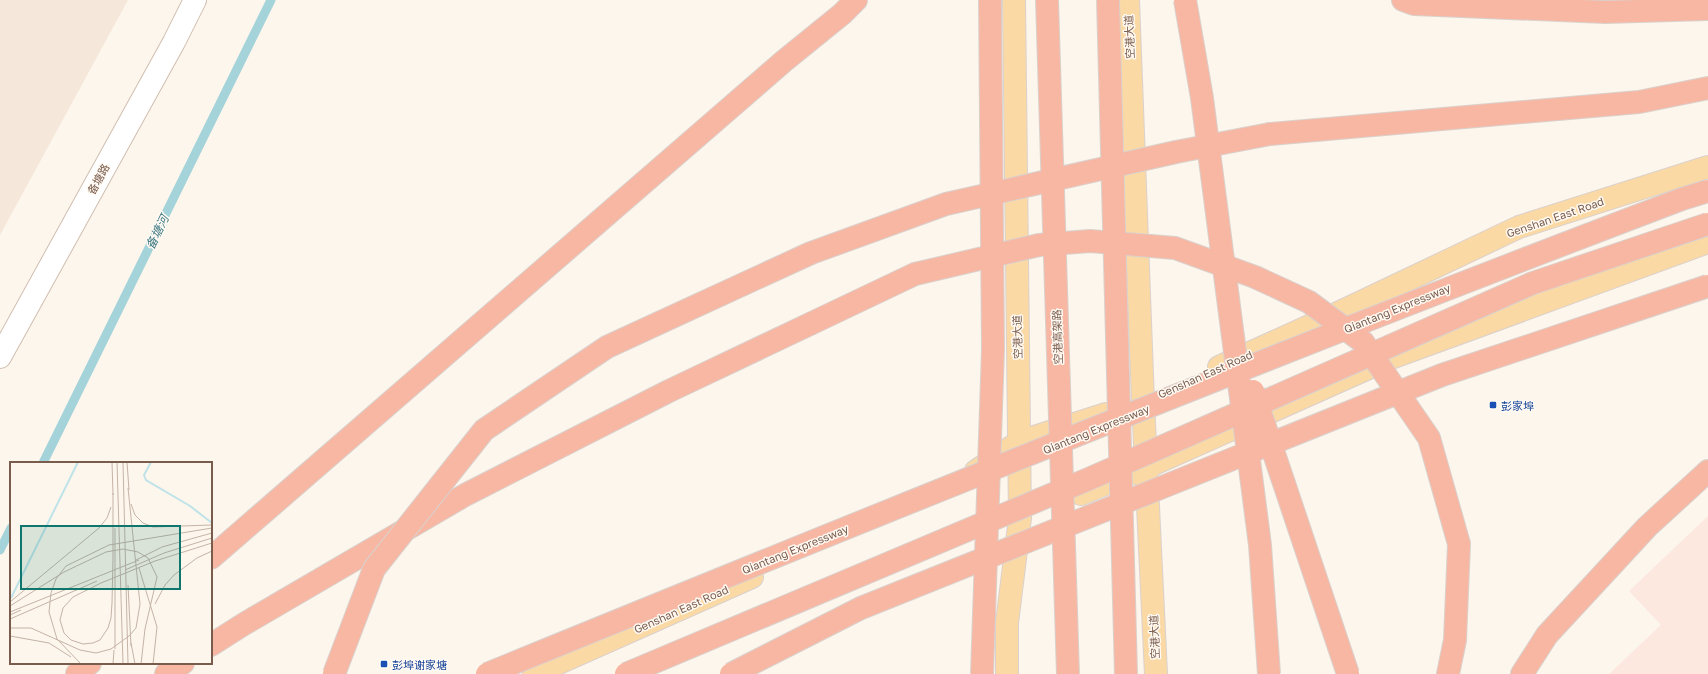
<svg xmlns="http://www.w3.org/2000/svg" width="1708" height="674" viewBox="0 0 1708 674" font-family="'Golos Text','Noto Sans SC',sans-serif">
<rect width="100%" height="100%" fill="#fdf6ec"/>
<path fill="#f5e8da" d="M 0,0 L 128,0 L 0,235 Z"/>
<path fill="#fde8e0" d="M 1708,516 L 1708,674 L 1609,674 L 1661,625 L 1629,591 Z"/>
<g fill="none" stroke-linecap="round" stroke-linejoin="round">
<g stroke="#a5d3da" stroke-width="9">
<path d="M 43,463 L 271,0"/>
<path d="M 0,550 L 11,528"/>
</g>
<g stroke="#d1beb0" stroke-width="24">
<path id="street" d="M 0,357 L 174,42 L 195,0"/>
</g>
<g stroke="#dad1cd" stroke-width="24">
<g id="primary">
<path d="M 1128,0 L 1143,402 L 1156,674"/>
<path d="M 1219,367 L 1336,314 L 1519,227 L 1708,167"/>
<path d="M 976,471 L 1019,442 L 1106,414"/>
<path d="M 1081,494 L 1147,467 L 1391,358 L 1708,242"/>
<path d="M 534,674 L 752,577"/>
<path d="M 1007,674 L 1007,623 L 1020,518 L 1014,0"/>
</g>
</g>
<g stroke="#dad1cd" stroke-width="24">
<g id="highway">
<path d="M 1403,0 L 1414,4 L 1605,12 L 1708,9"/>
<path d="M 1270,134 L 1639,102 L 1708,88"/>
<path d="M 211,558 L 784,61 L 842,14 L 856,0"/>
<path d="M 211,645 L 244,624 L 465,495 L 669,391 L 810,324"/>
<path d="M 77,674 L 90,663"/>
<path d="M 166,674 L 183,663"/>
<path d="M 1448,674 L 1455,640 L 1459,544"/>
<path d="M 1522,674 L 1547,635 L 1647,527 L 1708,471"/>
</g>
</g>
<use href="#street" stroke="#fff" stroke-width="22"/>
<use href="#primary" stroke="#fbd9a5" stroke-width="22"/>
<use href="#highway" stroke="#f7b7a3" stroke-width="22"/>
<g stroke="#dad1cd" stroke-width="24" stroke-linecap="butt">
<g id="highway-bridge">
<path d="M 1047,0 L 1068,674"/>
<path d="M 1108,0 L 1126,674"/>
<path d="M 1185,0 L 1202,98 L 1260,545 L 1269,674"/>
<path d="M 810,324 L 915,274 L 1039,245 L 1090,241 L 1175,248 L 1255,277 L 1309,302 L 1363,342 L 1429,438 L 1459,544"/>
<path d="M 1253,391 L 1348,674"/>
<path d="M 334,674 L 374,569 L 484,430 L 607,347 L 811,253 L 946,204 L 1176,152 L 1270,134"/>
<path d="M 487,674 C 884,512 1281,351 1682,199 L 1708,191"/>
<path d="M 626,674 L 1091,478 L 1533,283 L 1708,224"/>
<path d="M 731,674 L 861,608 L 1442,375 L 1708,286"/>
<path d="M 982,674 L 993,349 L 990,0"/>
</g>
</g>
<use href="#highway-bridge" stroke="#f7b7a3" stroke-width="22"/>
</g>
<g fill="#1a4fb4" stroke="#fffaf3" stroke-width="1.5">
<rect x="1489" y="401" width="8" height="8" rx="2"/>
<rect x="380" y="660" width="8" height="8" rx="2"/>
</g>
<g text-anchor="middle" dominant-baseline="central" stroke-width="3" stroke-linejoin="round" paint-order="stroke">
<g font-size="11" fill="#7a5c4d" stroke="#fffaf3">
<text transform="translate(1129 37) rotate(-92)">空港大道</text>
<text transform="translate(98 179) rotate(-61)">备塘路</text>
<text transform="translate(1555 217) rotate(-19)">Genshan East Road</text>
<text transform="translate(1397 308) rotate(-22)">Qiantang Expressway</text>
<text transform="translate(1017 337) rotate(-91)">空港大道</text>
<text transform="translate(1057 337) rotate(-92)">空港高架路</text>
<text transform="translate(1205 374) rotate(-24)">Genshan East Road</text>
<text transform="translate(1096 429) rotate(-22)">Qiantang Expressway</text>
<text transform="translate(795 549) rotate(-22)">Qiantang Expressway</text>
<text transform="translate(681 609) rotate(-24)">Genshan East Road</text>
<text transform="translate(1154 637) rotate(-92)">空港大道</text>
</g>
<g font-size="11" fill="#164399" stroke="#fffaf3" text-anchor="start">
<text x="1501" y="405">彭家埠</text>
<text x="392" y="664">彭埠谢家塘</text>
</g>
<g font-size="12" font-style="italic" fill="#437c86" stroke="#fffaf3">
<text transform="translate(157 232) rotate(-64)">备塘河</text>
</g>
</g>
<g transform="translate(10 462)">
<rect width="202" height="202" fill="#fdf6ec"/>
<path fill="none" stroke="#bfe3e8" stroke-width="2" d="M 141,0 L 134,13 L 136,18 L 180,44 L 202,61M 1,136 L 68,0"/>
<path fill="none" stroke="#c5b3a7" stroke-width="1" d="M 102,0 L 103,33M 107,0 L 113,202M 113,0 L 118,202M 117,0 L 119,28M 103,31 L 103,97 L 102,141 L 101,156 L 98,166 L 90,178 L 83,181 L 73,182 L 61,178 L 54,171 L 50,158 L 53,146 L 63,135 L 91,121 L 145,99 L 202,81M 121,42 L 125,53 L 133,61 L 143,65 L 201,63M 126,98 L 152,85 L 202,71M 129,106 L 147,165 L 143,202M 115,108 L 154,91 L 202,76M 118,123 L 121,184M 0,140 L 89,66 L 97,56 L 101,45M 145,142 L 155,123 L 164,113 L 187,96 L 202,89M 0,144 L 54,110 L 96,90 L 113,87 L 128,90 L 138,96 L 147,115 L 135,167 L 131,202M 0,150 L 129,98M 0,153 L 11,148M 0,157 L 87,119M 0,166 L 21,166 L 70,188 L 86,191 L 101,187 L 119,174 L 126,166 L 130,142 L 118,26M 0,174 L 39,181 L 61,195M 121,181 L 125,202M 105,187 L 105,66M 71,202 L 47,177 L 39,150 L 41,131 L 46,117 L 56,104 L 99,83 L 202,66M 103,202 L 104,188"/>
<path fill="#0f766e" fill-opacity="0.15" stroke="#0f766e" stroke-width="2" d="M 11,64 L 170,64 L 170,127 L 11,127 Z"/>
<rect width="202" height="202" fill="none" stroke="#7a5c4d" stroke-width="2"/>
</g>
</svg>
